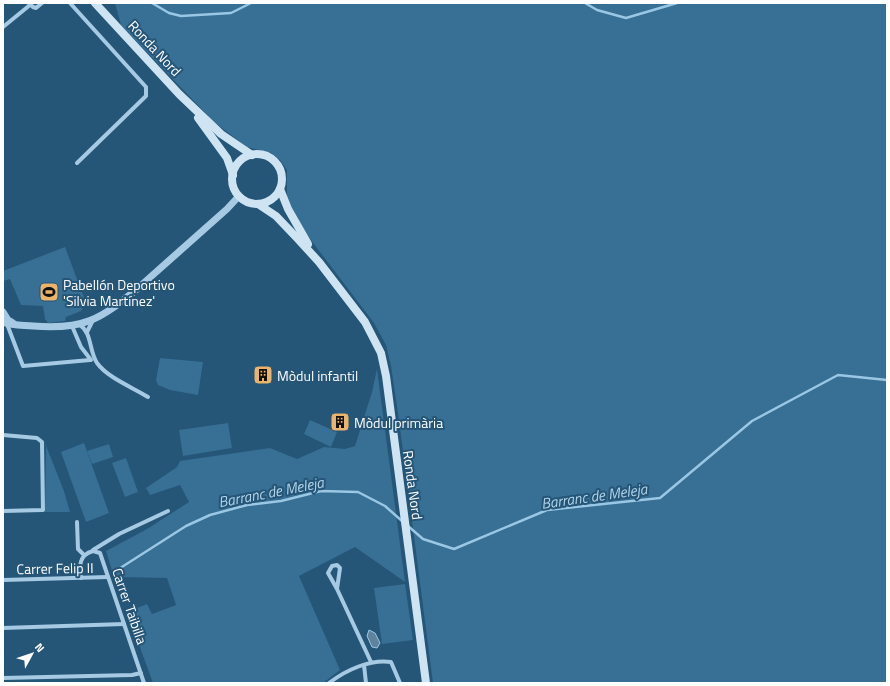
<svg xmlns="http://www.w3.org/2000/svg" width="890" height="686" viewBox="0 0 890 686" font-family="'Titillium Web',sans-serif">
<rect width="100%" height="100%" fill="#255577"/>
<g fill="#386f94">
<path d="M 115,3 L 887,3 L 887,683 L 433,683 L 398,413 L 391,366 L 386,345 L 374,323 L 304,231 L 287,199 L 287,170 L 280,160 L 271,153 L 247,147 L 214,122 L 121,25 Z"/>
<path d="M 65,247 L 86,303 L 81,311 L 66,317 L 65,321 L 48,323 L 45,319 L 43,306 L 21,305 L 10,279 L 3,281 L 3,271 Z"/>
<path d="M 160,358 L 203,362 L 198,395 L 170,390 L 158,385 L 156,380 Z"/>
<path d="M 377,369 L 405,582 L 355,547 L 299,576 L 340,670 L 323,683 L 153,683 L 127,612 L 147,604 L 152,614 L 176,605 L 167,578 L 114,577 L 106,551 L 147,529 L 189,502 L 180,485 L 150,495 L 146,488 L 177,467 L 180,461 L 270,448 L 297,459 L 324,447 L 345,449 L 355,446 L 372,392 Z"/>
<path d="M 310,420 L 337,432 L 331,447 L 304,434 Z"/>
<path d="M 228,423 L 232,448 L 183,456 L 179,430 Z"/>
<path d="M 43,438 L 64,491 L 70,512 L 45,512 L 46,447 Z"/>
<path d="M 84,443 L 109,513 L 86,522 L 61,452 Z"/>
<path d="M 109,444 L 113,457 L 92,464 L 87,451 Z"/>
<path d="M 126,458 L 138,492 L 125,497 L 112,463 Z"/>
<path d="M 405,584 L 413,640 L 382,644 L 374,588 Z"/>
</g>
<path fill="#60839d" stroke="#9ac7e4" d="M 369,630 L 375,633 L 380,643 L 377,648 L 372,647 L 367,636 Z"/>
<g fill="none" stroke-linecap="round" stroke-linejoin="round">
<g stroke="#9ac7e4" stroke-width="2.5">
<path d="M 152,3 L 169,13 L 181,16 L 231,13 L 251,3"/>
<path d="M 585,3 L 597,10 L 626,18 L 677,3"/>
<path d="M 408,526 L 423,539 L 454,549 L 547,510 L 660,498 L 752,421 L 838,375 L 887,380"/>
<path d="M 114,572 L 186,526 L 210,515 L 247,505 L 281,501 L 321,491 L 358,492 L 385,506 L 402,521"/>
</g>
<g stroke="#a6cae3" stroke-width="4">
<path d="M 29,3 L 33,7 L 36,8 L 42,3"/>
<path d="M 70,3 L 146,87 L 146,96 L 77,163"/>
<path d="M 3,27 L 30,5"/>
<path d="M 7,324 L 23,366 L 90,360"/>
<path d="M 80,325 C 92,333 89,351 97,363 C 108,378 132,387 148,397"/>
<path d="M 72,326 L 81,347 L 91,360"/>
<path d="M 87,332 L 93,320"/>
<path d="M 3,435 L 37,438 L 42,442 L 43,510 L 3,511"/>
<path d="M 77,522 L 78,549 L 84,555"/>
<path d="M 93,550 L 119,534 L 168,511"/>
<path d="M 81,578 C 79,566 79,555 93,551 L 100,553 L 144,683"/>
<path d="M 3,580 L 108,577"/>
<path d="M 337,589 L 328,573 L 332,566 L 337,565 L 340,568 L 337,589 L 371,662"/>
<path d="M 3,628 L 124,624"/>
<path d="M 364,665 L 366,683"/>
<path d="M 3,678 L 132,675 L 141,673"/>
<path d="M 329,683 C 346,670 370,659 391,662 L 400,683"/>
</g>
<g stroke="#a6cae3" stroke-width="7">
<path d="M 3,312 L 8,320 L 13,323"/>
<path d="M 3,322 C 13,326 23,325 33,326 C 83,330 100,320 137,289 L 227,209 L 239,196"/>
</g>
<g stroke="#cee4f3" stroke-width="8">
<path d="M 95,3 L 179,94 L 221,134 L 252,155"/>
<path d="M 198,118 L 227,158 L 233,175"/>
<circle cx="257" cy="179" r="25"/>
<path d="M 280,189 L 288,209 L 308,244"/>
<path d="M 258,204 L 276,216 L 297,238 L 319,262 L 365,322 L 381,353 L 386,376 L 426,683"/>
</g>
</g>
<defs>
<g id="stadium-square" transform="scale(1)"><rect x="-9" y="-9" width="18" height="18" rx="4" fill="#ecb36a" stroke="#255577"/><path d="M0-5a6.5 5 0 1 0 0 10a6.5 5 0 1 0 0-10ZM-3.5-1.8h7v3.6h-7Z" fill="#111"/></g>
<g id="building-square" transform="scale(1)"><rect x="-9" y="-9" width="18" height="18" rx="4" fill="#ecb36a" stroke="#255577"/><path d="M-4-6H4V6H1V3H-1V6H-4ZM-2.5-4.3h1.7v1.8h-1.7ZM.8-4.3h1.7v1.8H.8ZM-2.5-1h1.7V.8h-1.7ZM.8-1h1.7V.8H.8Z" fill="#111"/></g>
</defs>
<g fill-rule="evenodd">
<use href="#stadium-square" x="49" y="292"/>
<use href="#building-square" x="263" y="375"/>
<use href="#building-square" x="340" y="422"/>
</g>
<g text-anchor="middle" dominant-baseline="central" stroke-width="4" stroke-linejoin="round" paint-order="stroke">
<g font-size="14" fill="#fff" stroke="#255577">
<text transform="translate(155 48) rotate(47)">Ronda Nord</text>
<text transform="translate(413 485) rotate(82)">Ronda Nord</text>
<text transform="translate(55 568) rotate(-1)">Carrer Felip II</text>
<text transform="translate(130 606) rotate(71)">Carrer Taibilla</text>
</g>
<g font-size="14" fill="#fff" stroke="#255577" text-anchor="start">
<text x="63" y="284">Pabellón Deportivo<tspan x="63" dy="16">'Silvia Martínez'</tspan></text>
<text x="277" y="375">Mòdul infantil</text>
<text x="354" y="422">Mòdul primària</text>
</g>
<g font-size="15" font-style="italic" fill="#b1d4eb" stroke="#255577">
<text transform="translate(271 492) rotate(-11)">Barranc de Meleja</text>
<text transform="translate(594 496) rotate(-8)">Barranc de Meleja</text>
</g>
</g>
<rect width="890" height="686" fill="none" stroke="#ffffff" stroke-width="8"/>
<g transform="translate(32 654) rotate(50)" stroke="#255577" stroke-width="3" paint-order="stroke">
<path d="M0-3L7 15L0 10L-7 15Z" fill="#ffffff"/>
<text y="-6" font-size="11" font-weight="bold" text-anchor="middle" fill="#ffffff">N</text>
</g>
</svg>
